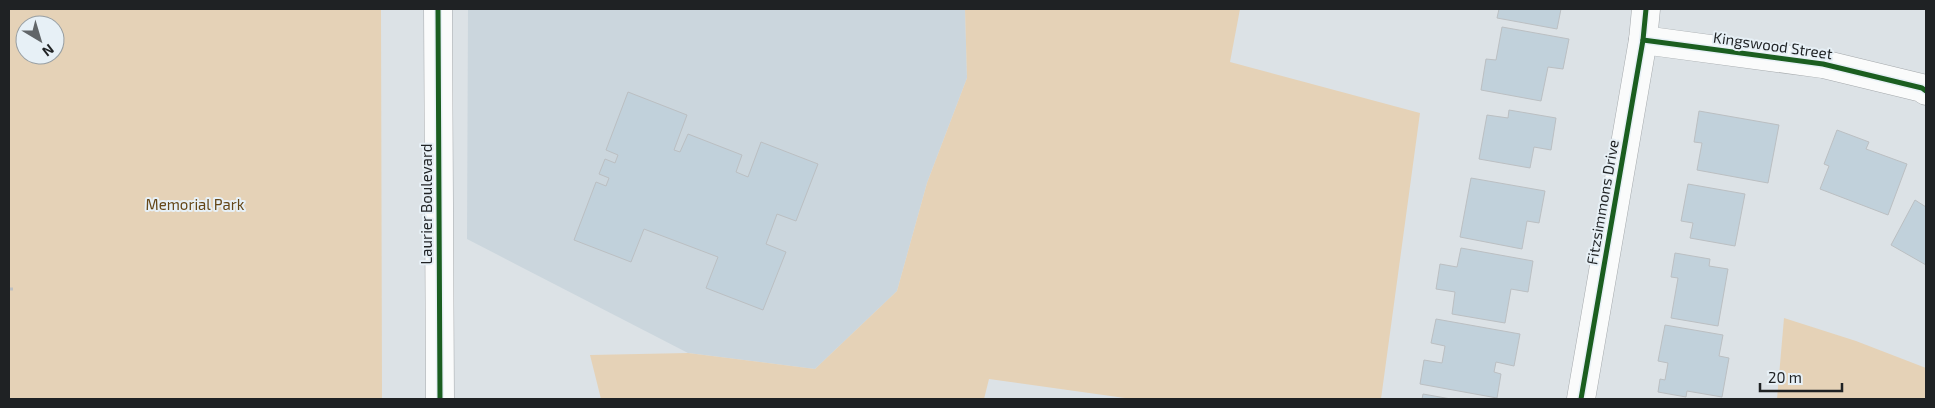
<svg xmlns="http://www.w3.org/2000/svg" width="1935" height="408" viewBox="0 0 1935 408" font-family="'Exo 2',sans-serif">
<rect width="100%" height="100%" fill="#dce2e6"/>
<path fill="#cbd6dd" d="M 468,9 L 965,9 L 967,78 L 927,183 L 897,291 L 815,369 L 688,353 L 467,239 Z"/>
<g fill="#e5d2b7" fill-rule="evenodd">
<path d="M 9,9 L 381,9 L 382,399 L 9,399 ZM 25,25 L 55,25 L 55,55 L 25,55 Z"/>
<path d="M 965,9 L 1240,9 L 1230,62 L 1420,113 L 1381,399 L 1132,399 L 989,379 L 984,399 L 601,399 L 590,355 L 688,353 L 815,369 L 897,291 L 927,183 L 967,78 Z"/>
<path d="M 1784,318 L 1856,341 L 1926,368 L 1926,399 L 1777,399 Z"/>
</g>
<g fill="#c1d1db" stroke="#bbbfc2">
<path d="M 1499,9 L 1561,9 L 1557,29 L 1497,18 Z"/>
<path d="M 1502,27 L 1569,39 L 1563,69 L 1548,67 L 1541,101 L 1481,90 L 1486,59 L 1496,60 Z"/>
<path d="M 628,92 L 687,115 L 674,150 L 680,152 L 688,134 L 742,155 L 736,172 L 748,177 L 761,142 L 818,164 L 796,221 L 777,214 L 766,244 L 786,252 L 763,310 L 706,288 L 718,257 L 644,229 L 631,262 L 574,240 L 596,182 L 606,186 L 609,178 L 599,174 L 605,159 L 615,163 L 618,155 L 606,150 Z"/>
<path d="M 1509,110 L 1556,118 L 1551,150 L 1534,147 L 1530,168 L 1479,159 L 1487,115 L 1508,118 Z"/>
<path d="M 1699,111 L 1779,125 L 1768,183 L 1697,170 L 1702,143 L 1694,142 Z"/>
<path d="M 1837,130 L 1869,142 L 1866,149 L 1907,164 L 1888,215 L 1820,189 L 1829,166 L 1824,164 Z"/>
<path d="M 1471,178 L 1545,191 L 1539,223 L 1527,221 L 1522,249 L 1460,237 Z"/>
<path d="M 1688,184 L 1745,194 L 1735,246 L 1690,238 L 1693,223 L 1681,221 Z"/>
<path d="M 1915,200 L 1926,207 L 1926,265 L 1891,245 Z"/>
<path d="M 1461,248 L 1533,261 L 1528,292 L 1511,289 L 1505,323 L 1452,314 L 1455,292 L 1436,289 L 1440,264 L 1457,267 Z"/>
<path d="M 1675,253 L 1710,259 L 1709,266 L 1728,269 L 1718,326 L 1671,318 L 1678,278 L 1671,277 Z"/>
<path d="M 1436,319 L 1520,334 L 1514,366 L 1496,362 L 1494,372 L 1501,374 L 1497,398 L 1420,384 L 1424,360 L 1442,363 L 1445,346 L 1431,343 Z"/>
<path d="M 1665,325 L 1723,335 L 1719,356 L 1729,358 L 1722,397 L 1687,391 L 1686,397 L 1658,392 L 1660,379 L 1665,380 L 1668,363 L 1658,361 Z"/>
<path d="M 1423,394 L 1451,399 L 1422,399 Z"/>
</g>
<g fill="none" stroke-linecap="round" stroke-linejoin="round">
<g stroke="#a5a9ac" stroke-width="29">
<g id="minor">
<path d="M 1643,40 L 1823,64 L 1922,88 L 1926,91"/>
<path d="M 1581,399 L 1643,40 L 1646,9"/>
</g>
</g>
<g stroke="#a5a9ac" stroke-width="29">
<path id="tertiary" d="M 438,9 L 440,399"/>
</g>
<path stroke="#bec0c1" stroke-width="3" stroke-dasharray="5 2.5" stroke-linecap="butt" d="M 9,289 L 13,289"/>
<use href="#minor" stroke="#fafbfb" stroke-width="28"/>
<use href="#tertiary" stroke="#fafbfb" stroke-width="28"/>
<g stroke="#e7f0f6" stroke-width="8">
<g id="cycleway">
<path d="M 438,9 L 440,399"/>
<path d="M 1643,40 L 1823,64 L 1922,88 L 1926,91"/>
<path d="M 1581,399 L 1643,40 L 1646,9"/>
</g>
</g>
<use href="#cycleway" stroke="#1b5e20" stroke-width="5"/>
</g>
<g text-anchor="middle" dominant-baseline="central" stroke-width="4" stroke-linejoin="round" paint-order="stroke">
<g font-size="15" fill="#1f2224" stroke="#e7f0f6">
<text transform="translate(1773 45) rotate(8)">Kingswood Street</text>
<text transform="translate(1602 202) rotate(-80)">Fitzsimmons Drive</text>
<text transform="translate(426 204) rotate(-90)">Laurier Boulevard</text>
</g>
<g font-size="15" fill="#654718" stroke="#e7f0f6">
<text x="195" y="204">Memorial Park</text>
</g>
</g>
<rect width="1935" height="408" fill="none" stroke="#1f2224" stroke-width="20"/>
<g transform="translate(40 40) rotate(142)"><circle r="24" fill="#e7f0f6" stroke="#979ea2"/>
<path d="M0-4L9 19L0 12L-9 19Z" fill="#616568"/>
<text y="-8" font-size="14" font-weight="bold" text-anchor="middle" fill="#1f2224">N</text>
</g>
<path d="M1760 383v8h82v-8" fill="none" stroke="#1f2224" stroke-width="2.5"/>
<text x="1768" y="383" font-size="15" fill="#1f2224" stroke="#e7f0f6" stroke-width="4" paint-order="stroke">20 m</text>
</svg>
